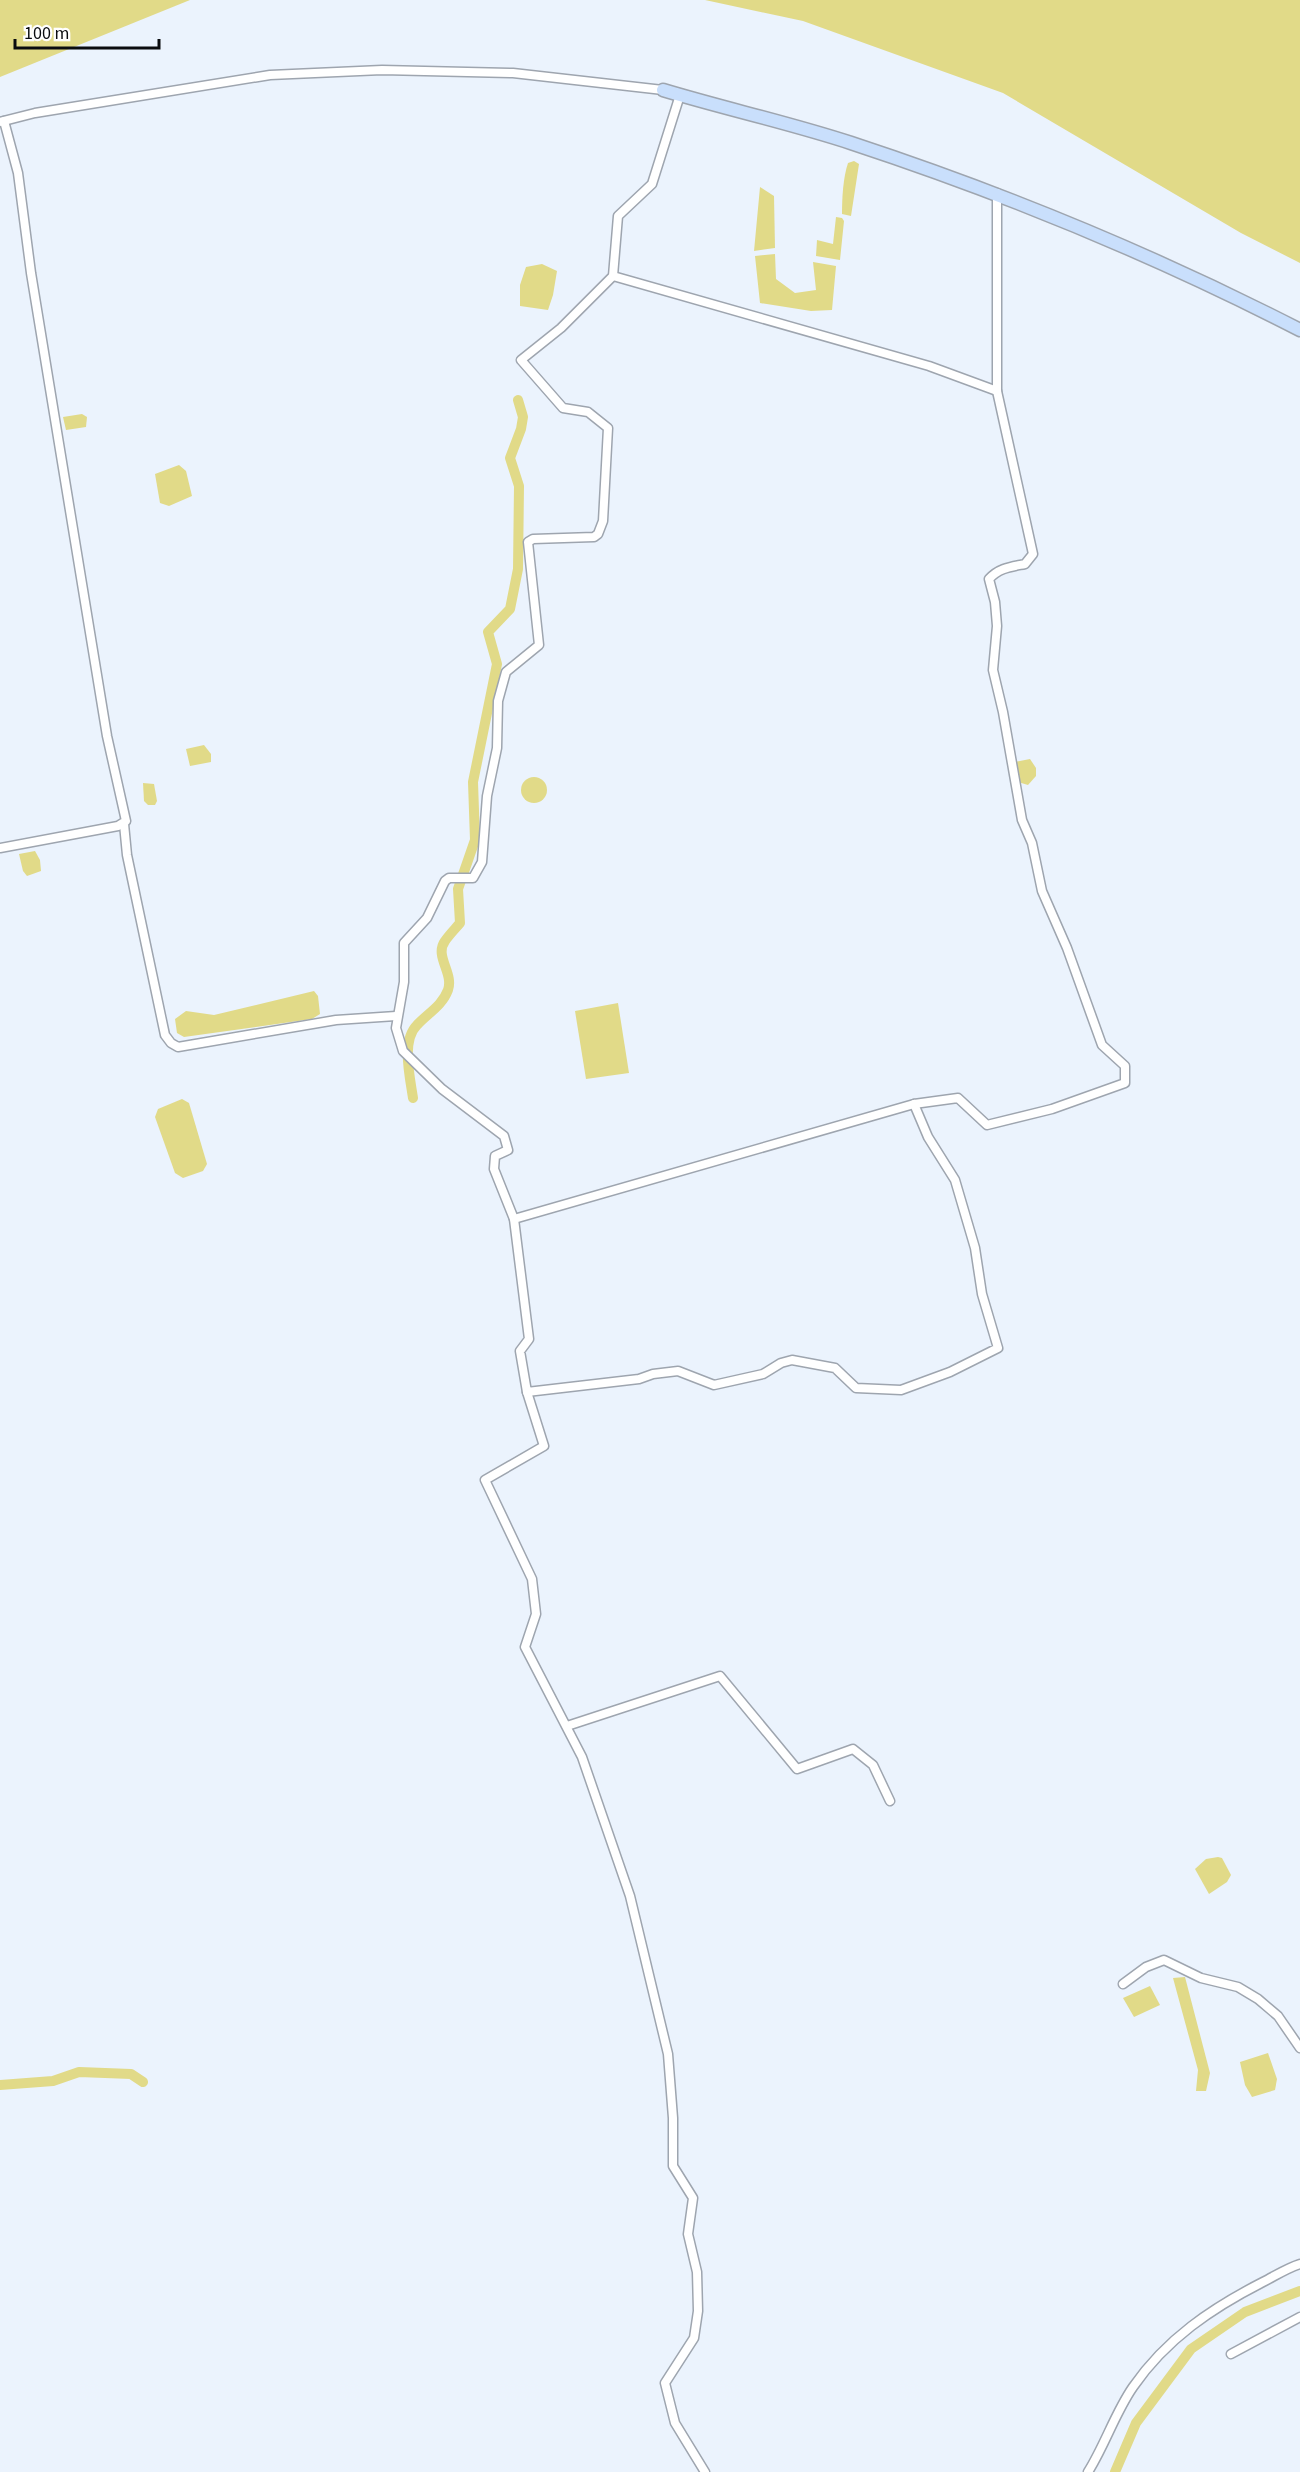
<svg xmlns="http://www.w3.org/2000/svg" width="1300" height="2472" viewBox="0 0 1300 2472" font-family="'Source Sans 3',sans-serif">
<rect width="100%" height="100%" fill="#ebf3fd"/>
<g fill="#e1da88">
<path d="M 0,0 L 190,0 L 0,77 Z"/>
<path d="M 705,0 L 1300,0 L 1300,263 L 1241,233 L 1003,93 L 803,21 Z"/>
<path d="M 854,161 L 859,164 L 851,216 L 842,214 C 842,198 843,178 848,163 Z"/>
<path d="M 760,187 L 774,196 L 775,248 L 754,251 Z"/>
<path d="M 836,217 L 842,218 L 844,221 L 840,260 L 816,256 L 817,240 L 833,244 Z"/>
<path d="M 775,254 L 776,279 L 795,293 L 816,290 L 813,262 L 836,266 L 832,310 L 811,311 L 760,303 L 755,256 Z"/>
<path d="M 542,264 L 557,271 L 553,295 L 548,310 L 520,306 L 520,285 L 526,267 Z"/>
<path d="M 82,414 L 87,417 L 86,427 L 66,430 L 63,417 Z"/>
<path d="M 179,465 L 186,471 L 192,496 L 169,506 L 160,503 L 155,474 Z"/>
<path d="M 204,745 L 211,754 L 211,762 L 190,766 L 186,749 Z"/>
<path d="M 1030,759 L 1036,768 L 1036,776 L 1028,785 L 1018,782 L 1014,762 Z"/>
<circle cx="534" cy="790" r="13"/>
<path d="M 143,783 L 154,784 L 157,801 L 155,805 L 148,805 L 144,801 Z"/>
<path d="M 35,851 L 40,860 L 41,871 L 27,876 L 23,871 L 19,854 Z"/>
<path d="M 314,991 L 318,996 L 320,1014 L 312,1019 L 184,1037 L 177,1033 L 175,1019 L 186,1011 L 214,1015 Z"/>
<path d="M 618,1003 L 629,1073 L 586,1079 L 575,1011 Z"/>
<path d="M 182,1099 L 189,1103 L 207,1164 L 203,1171 L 183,1178 L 175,1173 L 155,1117 L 158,1109 Z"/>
<path d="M 1218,1857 L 1222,1858 L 1231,1875 L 1227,1882 L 1209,1894 L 1195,1869 L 1206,1859 Z"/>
<path d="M 1185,1977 L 1210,2073 L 1206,2091 L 1196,2091 L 1198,2070 L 1173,1978 Z"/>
<path d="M 1150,1986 L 1160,2005 L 1134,2017 L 1123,1998 Z"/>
<path d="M 1268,2053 L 1277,2079 L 1275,2090 L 1252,2097 L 1245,2085 L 1240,2062 Z"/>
</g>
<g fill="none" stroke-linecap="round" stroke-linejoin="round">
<g stroke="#e1da88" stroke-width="10">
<path d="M 413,1098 C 410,1077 401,1041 417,1025 C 428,1013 442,1006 448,990 C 454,973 434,956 445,941 C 449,935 455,929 460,923 L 458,889 L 475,840 L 473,782 L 497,664 L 488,632 L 510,609 L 518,569 L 519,486 L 510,458 L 521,429 L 523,417 L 518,400"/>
<path d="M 0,2085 L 53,2081 L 79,2072 L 131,2074 L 143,2082"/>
<path d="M 1115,2472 L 1136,2423 L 1191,2349 L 1245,2312 L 1300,2291"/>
</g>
<g stroke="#9ea5af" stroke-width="11">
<g id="street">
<path d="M 680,95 L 652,184 L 618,216 L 613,276 L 561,328 L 521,360 L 563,408 L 588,412 L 608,428 L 603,521 L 598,534 L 594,537 L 533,539 L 528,542 L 539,645 L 506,672 L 498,701 L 497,748 L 487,796 L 482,862 L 473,878 L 449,878 L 445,881 L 427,918 L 404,943 L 404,982 L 396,1028 L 403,1051 L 442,1089 L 504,1136 L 508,1150 L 495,1156 L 494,1169 L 514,1219 L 529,1339 L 520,1351 L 527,1392 L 639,1379 L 653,1374 L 678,1371 L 714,1385 L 763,1374 L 781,1363 L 792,1360 L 835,1368 L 856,1388 L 901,1390 L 950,1372 L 998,1348 L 982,1294 L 975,1248 L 955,1180 L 928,1137 L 914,1104"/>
<path d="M 0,122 L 35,113 L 270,75 L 382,70 L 513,73 L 663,90"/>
<path d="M 613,276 L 929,366 L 997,391"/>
<path d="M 124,824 L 127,855 L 165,1035 L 171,1043 L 178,1047 L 336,1020 L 396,1016"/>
<path d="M 0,848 L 118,826 L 126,821 L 107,736 L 31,273 L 18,173 L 4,121"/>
<path d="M 514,1219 L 914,1104 L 958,1098 L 987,1125 L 1052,1109 L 1125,1083 L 1125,1066 L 1102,1045 L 1067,948 L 1042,891 L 1032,843 L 1022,820 L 1003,712 L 993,670 L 997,626 L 995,602 L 989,579 C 999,568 1010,567 1025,564 L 1033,554 L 997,391 L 997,193"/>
<path d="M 527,1392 L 544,1446 L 485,1480 L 532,1579 L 536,1614 L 525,1647 L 582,1757 L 630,1896 L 668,2054 L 673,2118 L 673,2166 L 693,2198 L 688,2234 L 697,2272 L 698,2311 L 694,2338 L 665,2383 L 675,2423 L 705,2472"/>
<path d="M 567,1726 L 720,1676 L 797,1769 L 853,1749 L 873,1765 L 890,1801"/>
<path d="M 1123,1984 L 1146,1967 L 1164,1960 L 1201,1978 L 1238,1987 L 1258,1999 L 1278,2016 L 1300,2048"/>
<path d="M 1231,2354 L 1300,2317"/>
<path d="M 1088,2472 C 1105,2445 1115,2413 1133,2387 C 1166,2339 1212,2308 1263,2282 C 1275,2276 1287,2268 1300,2264"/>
</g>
</g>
<g stroke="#9ea5af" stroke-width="15">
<path id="secondary" d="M 663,90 C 726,109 790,123 851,143 C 1006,194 1156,256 1300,330"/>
</g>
<use href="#street" stroke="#fff" stroke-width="8"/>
<use href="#secondary" stroke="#c9dffc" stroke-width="12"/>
</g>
<path d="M15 39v9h144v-9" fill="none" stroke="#0a0c0f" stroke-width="3"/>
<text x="24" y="39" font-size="18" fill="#0a0c0f" stroke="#ffffff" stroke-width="4.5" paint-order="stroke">100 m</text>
</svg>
